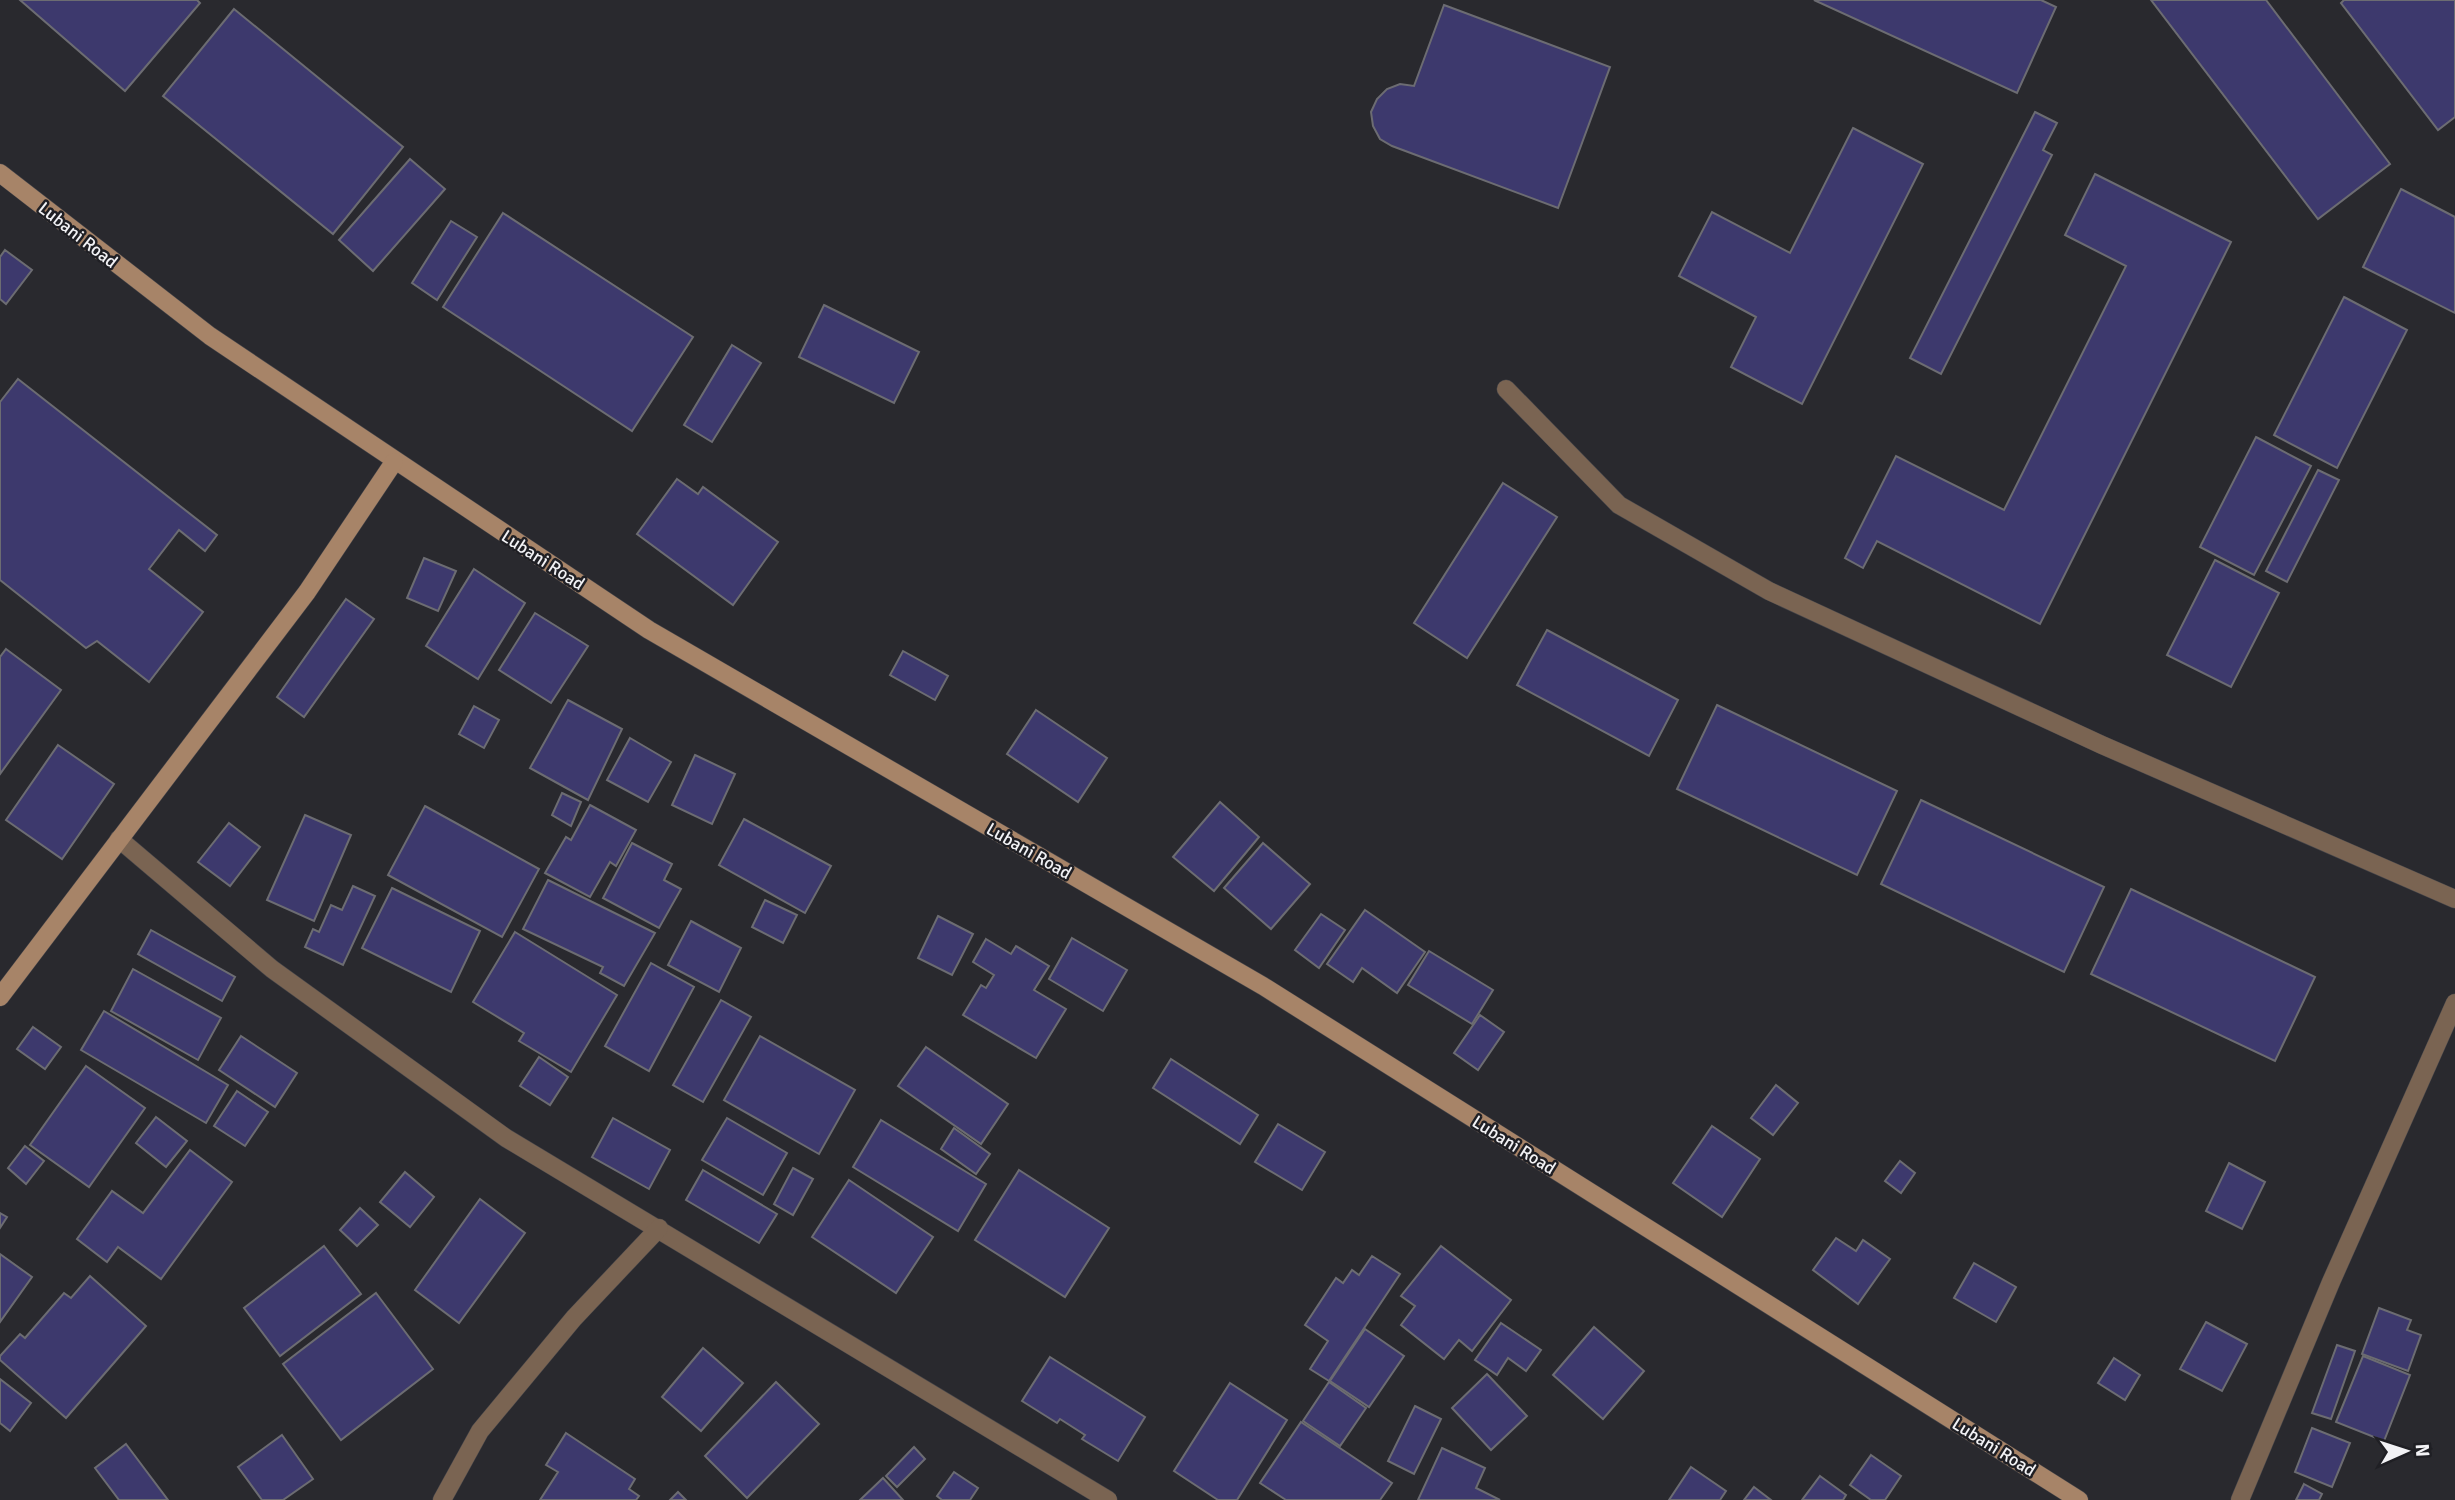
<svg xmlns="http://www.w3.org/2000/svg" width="2455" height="1500" viewBox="0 0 2455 1500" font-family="Signika,sans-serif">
<rect width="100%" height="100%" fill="#29292e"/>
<g fill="#3d396d" stroke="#6c6c72" stroke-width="2">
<path d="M 20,0 L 197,0 L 200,3 L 125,91 Z"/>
<path d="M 1814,0 L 2041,0 L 2056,7 L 2017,93 Z"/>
<path d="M 2151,0 L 2266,0 L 2390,164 L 2318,219 Z"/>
<path d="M 2344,0 L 2455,0 L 2455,117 L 2438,130 L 2341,3 Z"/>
<path d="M 1444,5 L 1610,67 L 1558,208 L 1392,146 L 1380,139 L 1373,126 L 1371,112 L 1377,99 L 1387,89 L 1400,84 L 1414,86 Z"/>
<path d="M 234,9 L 403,147 L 333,234 L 163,96 Z"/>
<path d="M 2035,112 L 2057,123 L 2043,150 L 2052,155 L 1941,374 L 1910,358 Z"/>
<path d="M 1853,128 L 1923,164 L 1802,404 L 1731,367 L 1756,317 L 1679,276 L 1712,212 L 1790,253 Z"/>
<path d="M 410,159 L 445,189 L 373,271 L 339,240 Z"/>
<path d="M 2095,174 L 2231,242 L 2040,624 L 1877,541 L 1863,568 L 1845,558 L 1896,456 L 2004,510 L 2126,266 L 2065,235 Z"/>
<path d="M 2401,189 L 2455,217 L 2455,313 L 2363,267 Z"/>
<path d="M 503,213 L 693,337 L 632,431 L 443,307 Z"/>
<path d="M 451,221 L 477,237 L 437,300 L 412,283 Z"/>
<path d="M 5,250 L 32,270 L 6,304 L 0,299 L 0,257 Z"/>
<path d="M 2344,297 L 2407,330 L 2337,468 L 2274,435 Z"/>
<path d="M 824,305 L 919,352 L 894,403 L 799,357 Z"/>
<path d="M 732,345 L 761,363 L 712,442 L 684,425 Z"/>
<path d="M 18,379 L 217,535 L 205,551 L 179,530 L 149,569 L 203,612 L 149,682 L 97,641 L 86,648 L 0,580 L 0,402 Z"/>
<path d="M 2256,437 L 2311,466 L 2254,575 L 2200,547 Z"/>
<path d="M 2318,470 L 2339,480 L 2287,582 L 2266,571 Z"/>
<path d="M 677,479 L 698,494 L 703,487 L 778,542 L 733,605 L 637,534 Z"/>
<path d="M 1503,483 L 1557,517 L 1467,658 L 1414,623 Z"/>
<path d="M 424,558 L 456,571 L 438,611 L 407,598 Z"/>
<path d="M 2215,560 L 2279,593 L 2231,687 L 2167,655 Z"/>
<path d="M 474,569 L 525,603 L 478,679 L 426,646 Z"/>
<path d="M 346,599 L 374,619 L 304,717 L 277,697 Z"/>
<path d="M 535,613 L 588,646 L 551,703 L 499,670 Z"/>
<path d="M 1547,630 L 1678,700 L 1649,756 L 1517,685 Z"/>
<path d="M 6,649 L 61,690 L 0,774 L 0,657 Z"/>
<path d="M 903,651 L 948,676 L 935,700 L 890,675 Z"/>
<path d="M 568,700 L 622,729 L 588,800 L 530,768 Z"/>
<path d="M 1717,705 L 1897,791 L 1857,875 L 1677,789 Z"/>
<path d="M 474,706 L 499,720 L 484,748 L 459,734 Z"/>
<path d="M 1036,710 L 1107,758 L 1078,802 L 1007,754 Z"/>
<path d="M 630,738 L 671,762 L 648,802 L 607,780 Z"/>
<path d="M 58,745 L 114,784 L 62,859 L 6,820 Z"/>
<path d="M 695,755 L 735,774 L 712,824 L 672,805 Z"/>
<path d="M 562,793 L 581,802 L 571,826 L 552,815 Z"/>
<path d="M 1921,800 L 2104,887 L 2064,972 L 1881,884 Z"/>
<path d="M 1220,802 L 1259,837 L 1214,891 L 1173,857 Z"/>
<path d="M 590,805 L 636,830 L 616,866 L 610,862 L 590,897 L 545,873 L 566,837 L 571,840 Z"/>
<path d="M 425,806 L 539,869 L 502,937 L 388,875 Z"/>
<path d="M 305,815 L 351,835 L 314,921 L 267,900 Z"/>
<path d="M 744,819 L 831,866 L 805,913 L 719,865 Z"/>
<path d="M 229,823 L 260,847 L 230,886 L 198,862 Z"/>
<path d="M 632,843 L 672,864 L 664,880 L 681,889 L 659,928 L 603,898 Z"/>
<path d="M 1263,843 L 1310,884 L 1271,929 L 1224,888 Z"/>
<path d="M 548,880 L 655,933 L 624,986 L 600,973 L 603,967 L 523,929 Z"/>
<path d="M 353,886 L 375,896 L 343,965 L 305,947 L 313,929 L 319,932 L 331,905 L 342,910 Z"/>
<path d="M 392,888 L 480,931 L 451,992 L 362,948 Z"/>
<path d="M 2131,889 L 2315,977 L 2275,1061 L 2091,974 Z"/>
<path d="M 765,900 L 797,915 L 783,943 L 752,927 Z"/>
<path d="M 1365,910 L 1425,952 L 1397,993 L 1362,968 L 1353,982 L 1327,964 Z"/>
<path d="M 1321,914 L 1345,930 L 1319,968 L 1295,950 Z"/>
<path d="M 938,916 L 973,934 L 952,975 L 918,958 Z"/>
<path d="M 691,921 L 741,948 L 719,992 L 668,965 Z"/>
<path d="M 151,930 L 235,977 L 222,1001 L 138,954 Z"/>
<path d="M 515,932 L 617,995 L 571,1072 L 519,1041 L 524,1033 L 473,1002 Z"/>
<path d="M 1072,938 L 1127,970 L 1103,1011 L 1049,979 Z"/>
<path d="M 986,939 L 1011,954 L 1016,946 L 1049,966 L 1034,990 L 1066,1009 L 1036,1058 L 963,1015 L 981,985 L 986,988 L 994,975 L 973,962 Z"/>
<path d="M 1429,951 L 1493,990 L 1472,1024 L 1408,985 Z"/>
<path d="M 651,963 L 694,987 L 649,1071 L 605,1046 Z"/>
<path d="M 133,969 L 221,1018 L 198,1060 L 111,1011 Z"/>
<path d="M 721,1000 L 751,1017 L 703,1102 L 673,1085 Z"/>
<path d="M 104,1011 L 228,1085 L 206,1123 L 81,1050 Z"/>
<path d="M 1480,1015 L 1504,1032 L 1478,1070 L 1454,1053 Z"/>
<path d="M 33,1027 L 61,1047 L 45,1069 L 17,1049 Z"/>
<path d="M 241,1036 L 297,1073 L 275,1107 L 219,1070 Z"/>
<path d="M 760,1036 L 855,1090 L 819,1154 L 724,1100 Z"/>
<path d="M 926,1047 L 1008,1104 L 981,1144 L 898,1086 Z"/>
<path d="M 539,1057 L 568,1077 L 550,1105 L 520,1086 Z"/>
<path d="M 1171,1059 L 1258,1115 L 1240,1144 L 1153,1088 Z"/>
<path d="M 86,1066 L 145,1108 L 89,1187 L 30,1145 Z"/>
<path d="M 1776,1085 L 1798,1103 L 1773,1135 L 1751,1118 Z"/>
<path d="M 237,1091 L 268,1112 L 245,1146 L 214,1126 Z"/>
<path d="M 156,1117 L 187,1141 L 166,1167 L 136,1143 Z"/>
<path d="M 613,1118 L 670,1150 L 649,1189 L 592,1157 Z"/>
<path d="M 727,1118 L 787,1153 L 763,1195 L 702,1160 Z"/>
<path d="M 881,1120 L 986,1184 L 958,1231 L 853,1167 Z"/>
<path d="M 1278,1124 L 1325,1152 L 1302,1190 L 1255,1162 Z"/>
<path d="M 1712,1126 L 1760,1159 L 1722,1217 L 1673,1183 Z"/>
<path d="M 954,1128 L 990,1154 L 976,1174 L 941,1149 Z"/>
<path d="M 25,1146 L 44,1161 L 26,1184 L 8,1168 Z"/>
<path d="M 190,1150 L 232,1182 L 161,1279 L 118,1247 L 107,1262 L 77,1239 L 112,1191 L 143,1213 Z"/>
<path d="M 1900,1161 L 1915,1173 L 1901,1193 L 1885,1181 Z"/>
<path d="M 2229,1163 L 2265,1182 L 2242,1229 L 2206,1211 Z"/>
<path d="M 793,1168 L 813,1179 L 793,1215 L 774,1204 Z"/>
<path d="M 703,1170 L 777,1214 L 759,1243 L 686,1200 Z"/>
<path d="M 1019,1170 L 1109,1228 L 1065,1297 L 975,1240 Z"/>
<path d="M 405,1172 L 434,1197 L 410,1227 L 380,1202 Z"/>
<path d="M 849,1180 L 933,1237 L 896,1293 L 812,1237 Z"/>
<path d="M 480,1199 L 525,1233 L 459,1323 L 415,1290 Z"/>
<path d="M 360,1208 L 378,1225 L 357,1246 L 340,1230 Z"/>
<path d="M 0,1213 L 7,1217 L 0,1228 Z"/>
<path d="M 1836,1238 L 1856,1251 L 1863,1240 L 1890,1259 L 1858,1304 L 1813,1270 Z"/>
<path d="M 324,1246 L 361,1294 L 280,1356 L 244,1308 Z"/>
<path d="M 1441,1246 L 1511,1300 L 1472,1351 L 1459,1340 L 1444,1359 L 1401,1325 L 1415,1306 L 1401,1296 Z"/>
<path d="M 0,1254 L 32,1277 L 0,1322 Z"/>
<path d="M 1372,1256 L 1400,1274 L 1329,1381 L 1310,1369 L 1328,1341 L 1305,1325 L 1336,1278 L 1343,1283 L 1352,1270 L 1359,1275 Z"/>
<path d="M 1974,1263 L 2016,1287 L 1996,1322 L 1954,1298 Z"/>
<path d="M 90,1276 L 146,1326 L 66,1418 L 0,1360 L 0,1356 L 20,1334 L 25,1338 L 64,1293 L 71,1298 Z"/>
<path d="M 376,1293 L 433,1369 L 341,1440 L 283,1364 Z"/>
<path d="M 2379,1308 L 2411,1320 L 2407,1330 L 2421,1335 L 2408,1371 L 2362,1354 Z"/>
<path d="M 2206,1322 L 2247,1344 L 2222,1391 L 2180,1369 Z"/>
<path d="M 1501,1323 L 1541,1350 L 1526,1371 L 1508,1358 L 1497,1375 L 1475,1360 Z"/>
<path d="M 1594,1327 L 1644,1371 L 1603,1419 L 1553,1375 Z"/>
<path d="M 1365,1329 L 1404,1356 L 1369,1407 L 1330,1381 Z"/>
<path d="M 2337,1345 L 2355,1351 L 2331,1419 L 2312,1413 Z"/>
<path d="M 703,1348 L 743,1383 L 701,1431 L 662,1397 Z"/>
<path d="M 2363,1356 L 2410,1375 L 2384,1441 L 2336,1422 Z"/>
<path d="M 1050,1357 L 1145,1417 L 1118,1461 L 1082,1439 L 1085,1435 L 1060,1419 L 1057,1423 L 1022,1401 Z"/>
<path d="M 2114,1358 L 2140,1375 L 2125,1400 L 2098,1383 Z"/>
<path d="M 1487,1374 L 1527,1416 L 1491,1450 L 1452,1408 Z"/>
<path d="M 0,1379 L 31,1403 L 10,1431 L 0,1423 Z"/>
<path d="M 776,1382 L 819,1424 L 747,1498 L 705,1456 Z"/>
<path d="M 1329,1382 L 1366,1408 L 1340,1446 L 1303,1421 Z"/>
<path d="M 1230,1383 L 1287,1420 L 1237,1500 L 1218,1500 L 1174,1471 Z"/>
<path d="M 1415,1406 L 1441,1419 L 1414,1474 L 1388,1461 Z"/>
<path d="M 1301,1422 L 1392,1483 L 1380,1500 L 1286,1500 L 1260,1483 Z"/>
<path d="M 2312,1428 L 2350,1443 L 2332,1487 L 2295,1472 Z"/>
<path d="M 566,1433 L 635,1479 L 629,1489 L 639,1496 L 636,1500 L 540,1500 L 558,1472 L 546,1465 Z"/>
<path d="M 282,1435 L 313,1479 L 283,1500 L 262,1500 L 238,1467 Z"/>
<path d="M 126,1444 L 168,1500 L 119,1500 L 95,1468 Z"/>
<path d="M 914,1447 L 925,1459 L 897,1487 L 886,1476 Z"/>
<path d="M 1442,1448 L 1485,1468 L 1476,1488 L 1500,1500 L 1418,1500 Z"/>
<path d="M 1871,1455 L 1901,1476 L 1885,1500 L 1871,1500 L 1850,1485 Z"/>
<path d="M 1691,1467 L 1726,1491 L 1720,1500 L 1669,1500 Z"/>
<path d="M 954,1472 L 978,1488 L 970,1500 L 942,1500 L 937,1496 Z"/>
<path d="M 1820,1476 L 1846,1495 L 1843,1500 L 1802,1500 Z"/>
<path d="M 883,1478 L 903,1500 L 860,1500 Z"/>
<path d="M 2304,1484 L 2322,1494 L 2319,1500 L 2296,1500 Z"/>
<path d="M 1754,1487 L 1771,1500 L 1744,1500 Z"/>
<path d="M 678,1492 L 686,1500 L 670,1500 Z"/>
</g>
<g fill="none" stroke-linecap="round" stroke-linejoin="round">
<g stroke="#45454a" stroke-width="19">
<g id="street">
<path d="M 1506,389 L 1619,505 L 1769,591 L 2102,745 L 2455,899"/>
<path d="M 119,839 L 272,969 L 506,1138 L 1108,1500"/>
<path d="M 442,1500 L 480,1431 L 574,1318 L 659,1228"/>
<path d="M 2240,1500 L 2331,1282 L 2455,1003"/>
</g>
</g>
<g stroke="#45454a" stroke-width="19">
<g id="secondary">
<path d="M 0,173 L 210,336 L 649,630 L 1263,986 L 2079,1500"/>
<path d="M 0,997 L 307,592 L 394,462"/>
</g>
</g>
<use href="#street" stroke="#7a6452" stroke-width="18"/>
<use href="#secondary" stroke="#a78468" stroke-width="18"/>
</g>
<g text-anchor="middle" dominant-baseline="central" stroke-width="5" stroke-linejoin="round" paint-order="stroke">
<g font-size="18" fill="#f2f2f5" stroke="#1f1f24">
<text transform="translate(78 235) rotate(38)">Lubani Road</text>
<text transform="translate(543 560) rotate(33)">Lubani Road</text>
<text transform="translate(1029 851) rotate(30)">Lubani Road</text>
<text transform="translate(1514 1145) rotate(32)">Lubani Road</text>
<text transform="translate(1994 1447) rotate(32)">Lubani Road</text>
</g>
</g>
<g transform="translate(2406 1451) rotate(87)" stroke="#1f1f24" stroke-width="5" paint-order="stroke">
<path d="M0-5L12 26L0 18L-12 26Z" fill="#f2f2f5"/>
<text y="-10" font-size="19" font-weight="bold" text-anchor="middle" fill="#f2f2f5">N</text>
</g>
</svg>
